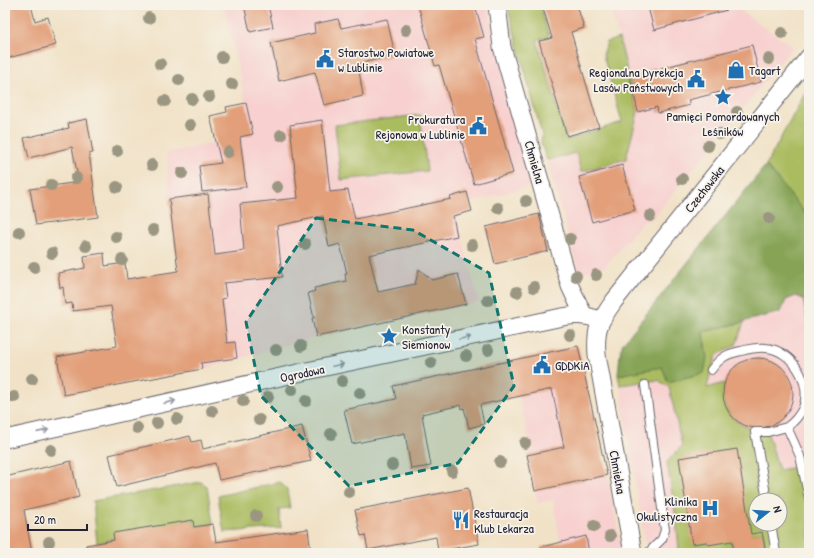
<svg xmlns="http://www.w3.org/2000/svg" width="814" height="558" viewBox="0 0 814 558" font-family="'Patrick Hand',sans-serif">
<rect width="100%" height="100%" fill="#f7f3e8"/>
<filter id="ink" filterUnits="userSpaceOnUse"><feTurbulence type="fractalNoise" baseFrequency=".025" numOctaves="2"/><feDisplacementMap in="SourceGraphic" scale="8" xChannelSelector="R" yChannelSelector="G"/><feConvolveMatrix kernelMatrix="1 2 1 2 8 2 1 2 1" color-interpolation-filters="sRGB"/></filter>
<filter id="wash" filterUnits="userSpaceOnUse"><feTurbulence type="fractalNoise" baseFrequency=".012" numOctaves="4" result="noise"/><feDisplacementMap in="SourceGraphic" scale="16" xChannelSelector="R" yChannelSelector="G"/><feGaussianBlur stdDeviation="0.9" result="paint"/><feColorMatrix in="noise" values="0 0 0 0 0 0 0 0 0 0 0 0 0 0 0 0 0 1.4 0 .05"/><feComposite in="paint" operator="in"/></filter>
<g filter="url(#wash)">
<rect width="100%" height="100%" fill="#f1e2c7"/>
<g fill="#f7d0cf" fill-rule="evenodd">
<path d="M 224,5 L 487,5 L 538,184 L 454,207 L 479,302 L 316,337 L 202,369 L 190,370 L 169,199 L 167,153 L 253,134 Z"/>
<path d="M 609,5 L 732,5 L 793,47 L 652,219 L 643,222 L 603,268 L 579,274 L 547,160 L 577,153 L 622,122 L 603,55 L 607,42 L 619,38 Z"/>
<path d="M 796,296 L 803,299 L 809,329 L 809,415 L 803,430 L 804,445 L 809,469 L 809,553 L 651,553 L 651,550 L 645,543 L 618,375 L 707,358 L 733,324 L 781,312 L 786,300 ZM 756,500 L 780,500 L 780,524 L 756,524 Z"/>
<path d="M 578,346 L 607,475 L 623,553 L 562,553 L 553,500 L 538,503 L 527,455 L 531,454 L 512,360 Z"/>
</g>
<g fill="#aabc60" stroke="#666f4e" fill-rule="evenodd">
<path d="M 507,5 L 540,5 L 549,37 L 537,40 L 567,140 L 622,122 L 603,55 L 607,42 L 619,38 L 638,112 L 626,159 L 581,172 L 576,153 L 547,160 L 541,144 L 542,135 Z"/>
<path d="M 809,86 L 809,218 L 766,165 Z"/>
<path d="M 420,115 L 427,171 L 341,180 L 335,125 Z"/>
<path d="M 744,322 L 736,345 L 717,355 L 711,370 L 707,388 L 724,383 C 720,411 736,432 766,427 L 779,470 L 808,465 L 809,553 L 766,553 L 762,532 L 751,534 L 732,541 L 734,553 L 672,553 L 679,548 L 675,511 L 667,462 L 682,446 L 669,387 L 658,380 L 620,385 L 618,375 L 707,358 L 703,332 ZM 756,500 L 780,500 L 780,524 L 756,524 Z"/>
<path d="M 201,482 L 207,486 L 213,524 L 194,527 L 193,520 L 97,543 L 93,501 Z"/>
<path d="M 280,482 L 287,489 L 290,508 L 279,509 L 281,528 L 224,532 L 218,496 Z"/>
</g>
<g fill="#87a456" stroke="#546348">
<path d="M 766,165 L 809,218 L 809,329 L 803,299 L 796,296 L 786,300 L 781,312 L 703,332 L 707,358 L 704,373 L 668,382 L 662,367 L 618,375 L 620,353 L 623,343 Z"/>
<path d="M 809,415 L 809,469 C 805,448 799,435 809,415 Z"/>
</g>
<g id="blocks">
<g fill="#e29f79">
<path d="M 5,5 L 31,5 L 35,21 L 48,17 L 56,45 L 5,59 Z"/>
<path d="M 244,5 L 268,5 L 273,27 L 250,32 Z"/>
<path d="M 418,5 L 475,5 L 484,37 L 475,39 L 513,173 L 474,184 L 439,65 L 435,66 Z"/>
<path d="M 542,5 L 577,5 L 584,28 L 571,32 L 599,127 L 567,136 L 539,41 L 552,38 Z"/>
<path d="M 657,5 L 727,5 L 727,10 L 654,30 L 648,7 Z"/>
<path d="M 338,19 L 341,28 L 387,19 L 395,55 L 358,64 L 363,96 L 324,105 L 315,72 L 279,81 L 271,43 L 315,33 L 314,24 Z"/>
<path d="M 752,45 L 761,82 L 688,100 L 690,105 L 658,113 L 657,107 L 638,112 L 630,76 Z"/>
<path d="M 246,103 L 253,134 L 240,137 L 246,187 L 202,192 L 199,166 L 221,163 L 210,116 L 227,112 L 226,107 Z"/>
<path d="M 87,119 L 93,153 L 89,153 L 98,217 L 36,225 L 30,189 L 79,182 L 72,147 L 29,158 L 24,138 L 69,128 L 68,123 Z"/>
<path d="M 322,120 L 330,192 L 348,190 L 355,219 L 451,199 L 450,197 L 467,192 L 472,211 L 453,216 L 457,236 L 369,255 L 378,292 L 415,284 L 419,269 L 432,280 L 458,274 L 466,304 L 316,337 L 312,318 L 314,318 L 308,293 L 315,291 L 314,288 L 346,281 L 345,274 L 347,274 L 340,244 L 329,247 L 323,216 L 277,226 L 282,277 L 224,283 L 226,298 L 222,299 L 227,343 L 235,342 L 237,358 L 201,363 L 202,369 L 64,395 L 57,357 L 117,346 L 111,306 L 73,311 L 72,303 L 65,304 L 63,287 L 60,288 L 58,273 L 85,268 L 84,256 L 104,253 L 105,266 L 125,263 L 127,279 L 178,271 L 169,199 L 208,194 L 215,255 L 244,251 L 240,204 L 298,198 L 290,125 Z"/>
<path d="M 622,165 L 635,210 L 592,222 L 579,177 Z"/>
<path d="M 539,214 L 548,251 L 495,264 L 486,227 Z"/>
<path d="M 578,346 L 607,475 L 535,491 L 527,455 L 564,447 L 552,389 L 480,405 L 484,424 L 469,428 L 464,408 L 462,409 L 461,405 L 422,414 L 431,466 L 411,469 L 405,433 L 352,444 L 344,410 L 396,399 L 393,386 Z"/>
<circle cx="758" cy="393" r="35"/>
<path d="M 302,426 L 311,461 L 219,480 L 215,463 L 117,487 L 109,455 L 190,436 L 192,442 L 201,440 L 203,449 Z"/>
<path d="M 737,449 L 751,534 L 762,532 L 766,553 L 734,553 L 732,541 L 708,545 L 707,542 L 692,544 L 679,458 Z"/>
<path d="M 71,461 L 79,497 L 24,510 L 32,553 L 8,553 L 5,541 L 5,477 Z"/>
<path d="M 468,488 L 479,544 L 438,551 L 436,537 L 368,550 L 365,535 L 361,536 L 355,510 Z"/>
<path d="M 193,520 L 194,527 L 213,524 L 216,542 L 308,529 L 311,553 L 86,553 L 86,545 L 114,540 L 113,533 Z"/>
<path d="M 586,536 L 589,553 L 541,553 L 541,547 Z"/>
</g>
</g>
</g>
<g filter="url(#ink)">
<use href="#blocks" fill-opacity="0" stroke="#6a656c" stroke-width="1"/>
<g fill="none" stroke-linecap="round" stroke-linejoin="round">
<g stroke="#6a656c" stroke-width="10">
<g id="lane">
<path d="M 711,370 C 714,366 719,360 724,357 C 728,354 736,352 741,351 C 749,349 757,347 766,348 C 792,350 813,383 803,408 C 799,416 794,422 787,427"/>
<path d="M 645,385 L 665,530 L 662,539 L 648,553"/>
<path d="M 767,500 L 755,432 L 768,432 L 787,427 L 800,456 L 809,499"/>
<path d="M 771,524 L 776,553"/>
</g>
</g>
<g stroke="#6a656c" stroke-width="19">
<g id="street">
<path d="M 497,5 L 502,47 L 570,286 L 584,316"/>
<path d="M 5,439 L 307,371 L 539,322 C 558,318 582,310 600,321"/>
<path d="M 633,553 L 597,355 C 595,328 599,322 614,301 L 809,57"/>
</g>
</g>
<use href="#lane" stroke="#fff" stroke-width="8"/>
<use href="#street" stroke="#fff" stroke-width="17"/>
</g>
<g fill="#9a9681">
<circle cx="149" cy="18" r="6"/>
<circle cx="406" cy="30" r="6"/>
<circle cx="782" cy="33" r="6"/>
<circle cx="222" cy="57" r="6"/>
<circle cx="769" cy="59" r="6"/>
<circle cx="160" cy="64" r="6"/>
<circle cx="179" cy="80" r="6"/>
<circle cx="232" cy="84" r="6"/>
<circle cx="209" cy="97" r="6"/>
<circle cx="192" cy="99" r="6"/>
<circle cx="165" cy="101" r="6"/>
<circle cx="737" cy="112" r="6"/>
<circle cx="190" cy="125" r="6"/>
<circle cx="720" cy="134" r="6"/>
<circle cx="281" cy="135" r="6"/>
<circle cx="708" cy="146" r="6"/>
<circle cx="117" cy="151" r="6"/>
<circle cx="228" cy="152" r="6"/>
<circle cx="152" cy="165" r="6"/>
<circle cx="182" cy="173" r="6"/>
<circle cx="76" cy="178" r="6"/>
<circle cx="682" cy="179" r="6"/>
<circle cx="51" cy="185" r="6"/>
<circle cx="117" cy="187" r="6"/>
<circle cx="277" cy="187" r="6"/>
<circle cx="526" cy="201" r="6"/>
<circle cx="498" cy="208" r="6"/>
<circle cx="650" cy="216" r="6"/>
<circle cx="769" cy="218" r="6"/>
<circle cx="153" cy="230" r="6"/>
<circle cx="19" cy="232" r="6"/>
<circle cx="116" cy="237" r="6"/>
<circle cx="570" cy="239" r="6"/>
<circle cx="305" cy="244" r="6"/>
<circle cx="472" cy="245" r="6"/>
<circle cx="86" cy="246" r="6"/>
<circle cx="52" cy="253" r="6"/>
<circle cx="122" cy="260" r="6"/>
<circle cx="34" cy="267" r="6"/>
<circle cx="596" cy="275" r="6"/>
<circle cx="576" cy="276" r="6"/>
<circle cx="534" cy="287" r="6"/>
<circle cx="517" cy="292" r="6"/>
<circle cx="488" cy="300" r="6"/>
<circle cx="570" cy="335" r="6"/>
<circle cx="301" cy="346" r="6"/>
<circle cx="276" cy="350" r="6"/>
<circle cx="488" cy="350" r="6"/>
<circle cx="466" cy="356" r="6"/>
<circle cx="431" cy="363" r="6"/>
<circle cx="32" cy="379" r="6"/>
<circle cx="342" cy="381" r="6"/>
<circle cx="292" cy="390" r="6"/>
<circle cx="360" cy="393" r="6"/>
<circle cx="14" cy="397" r="6"/>
<circle cx="268" cy="397" r="6"/>
<circle cx="243" cy="401" r="6"/>
<circle cx="306" cy="401" r="6"/>
<circle cx="212" cy="411" r="6"/>
<circle cx="177" cy="419" r="6"/>
<circle cx="259" cy="420" r="6"/>
<circle cx="157" cy="423" r="6"/>
<circle cx="137" cy="428" r="6"/>
<circle cx="331" cy="434" r="6"/>
<circle cx="525" cy="443" r="6"/>
<circle cx="51" cy="450" r="6"/>
<circle cx="500" cy="462" r="6"/>
<circle cx="392" cy="465" r="6"/>
<circle cx="452" cy="471" r="6"/>
<circle cx="349" cy="492" r="6"/>
<circle cx="256" cy="516" r="6"/>
<circle cx="594" cy="526" r="6"/>
<circle cx="610" cy="536" r="6"/>
<circle cx="49" cy="542" r="6"/>
</g>
<defs><path id="oneway-shaft" d="M-6 0H5M1.5-3L5.5 0L1.5 3" fill="none" stroke-width="1.6" stroke-linecap="round" stroke-linejoin="round"/></defs>
<g stroke="#9c9ca7">
<use href="#oneway-shaft" transform="translate(465 338) rotate(-12)"/>
<use href="#oneway-shaft" transform="translate(338 365) rotate(-12)"/>
<use href="#oneway-shaft" transform="translate(170 402) rotate(-13)"/>
<use href="#oneway-shaft" transform="translate(43 431) rotate(-13)"/>
</g>
</g>
<path fill="#0f766e" fill-opacity="0.2" stroke="#0f766e" stroke-width="3" stroke-dasharray="8 5" stroke-linejoin="round" d="M 316,218 L 413,230 L 489,273 L 514,386 L 458,463 L 349,486 L 261,396 L 246,322 Z"/>
<defs>
<g id="civic-bare" transform="scale(1.38)"><path d="M-.6-6.5H3V-4.5H.6V-3L4-1V1h2V6H-6V1h2V-1L-.6-3ZM-1.2 2.5V6h2.4V2.5Z" fill="#1f6fb2" stroke="#f7f3e8" stroke-width="2.5" paint-order="stroke"/></g>
<g id="shop-bare" transform="scale(1.38)"><path d="M-5-2.5h2.3a2.7 3.5 0 0 1 5.4 0H5L5.5 6h-11ZM-1.5-2.5h3a1.5 2.3 0 0 0-3 0Z" fill="#1f6fb2" stroke="#f7f3e8" stroke-width="2.5" paint-order="stroke"/></g>
<g id="sight-bare" transform="scale(1.38)"><path d="M0-6L1.8-2.2L6-1.7L2.9 1.2L3.7 5.4L0 3.3L-3.7 5.4L-2.9 1.2L-6-1.7L-1.8-2.2Z" fill="#1f6fb2" stroke="#f7f3e8" stroke-width="2.5" paint-order="stroke"/></g>
<g id="hospital-bare" transform="scale(1.38)"><path d="M-5-5h3v3.5h4V-5h3V5h-3V1.5h-4V5h-3Z" fill="#1f6fb2" stroke="#f7f3e8" stroke-width="2.5" paint-order="stroke"/></g>
<g id="restaurant-bare" transform="scale(1.38)"><path d="M-5-6h1v4h1v-4h1v4h1v-4h1v5L-1.5 .5V6h-2V.5L-5-1ZM5-6V6H3V1.5H1.5Q1.5-4 5-6Z" fill="#1f6fb2" stroke="#f7f3e8" stroke-width="2.5" paint-order="stroke"/></g>
</defs>
<g fill-rule="evenodd">
<use href="#civic-bare" x="325" y="59"/>
<use href="#shop-bare" x="736" y="70"/>
<use href="#civic-bare" x="696" y="79"/>
<use href="#sight-bare" x="723" y="97"/>
<use href="#civic-bare" x="478" y="126"/>
<use href="#sight-bare" x="389" y="336"/>
<use href="#civic-bare" x="542" y="365"/>
<use href="#hospital-bare" x="710" y="508"/>
<use href="#restaurant-bare" x="461" y="520"/>
</g>
<g text-anchor="middle" dominant-baseline="central" stroke-width="3.5" stroke-linejoin="round" paint-order="stroke">
<g font-size="13" fill="#22223b" stroke="#f7f3e8" text-anchor="start">
<text x="338" y="52">Starostwo Powiatowe<tspan x="338" dy="15">w Lublinie</tspan></text>
<text x="749" y="70">Tagart</text>
<text x="683" y="72" text-anchor="end">Regionalna Dyrekcja<tspan x="683" dy="15">Lasów Państwowych</tspan></text>
<text x="723" y="116" text-anchor="middle">Pamięci Pomordowanych<tspan x="723" dy="15">Leśników</tspan></text>
<text x="465" y="119" text-anchor="end">Prokuratura<tspan x="465" dy="15">Rejonowa w Lublinie</tspan></text>
<text x="402" y="329">Konstanty<tspan x="402" dy="15">Siemionow</tspan></text>
<text x="555" y="365">GDDKiA</text>
<text x="697" y="501" text-anchor="end">Klinika<tspan x="697" dy="15">Okulistyczna</tspan></text>
<text x="474" y="513">Restauracja<tspan x="474" dy="15">Klub Lekarza</tspan></text>
</g>
<g font-size="13" fill="#22223b" stroke="#f7f3e8">
<text transform="translate(535 162) rotate(74)">Chmielna</text>
<text transform="translate(704 189) rotate(-52)">Czechowska</text>
<text transform="translate(302 373) rotate(-12)">Ogrodowa</text>
<text transform="translate(618 472) rotate(80)">Chmielna</text>
</g>
</g>
<rect width="814" height="558" fill="none" stroke="#f7f3e8" stroke-width="20"/>
<g transform="translate(768 512) rotate(73)"><circle r="19" fill="#f7f3e8" stroke="#a29fa3"/>
<path d="M0-3L7 15L0 10L-7 15Z" fill="#1f6fb2"/>
<text y="-6" font-size="11" font-weight="bold" text-anchor="middle" fill="#22223b">N</text>
</g>
<path d="M28 524v6h59v-6" fill="none" stroke="#22223b" stroke-width="2"/>
<text x="34" y="524" font-size="12" fill="#22223b" stroke="#f7f3e8" stroke-width="3" paint-order="stroke">20 m</text>
</svg>
